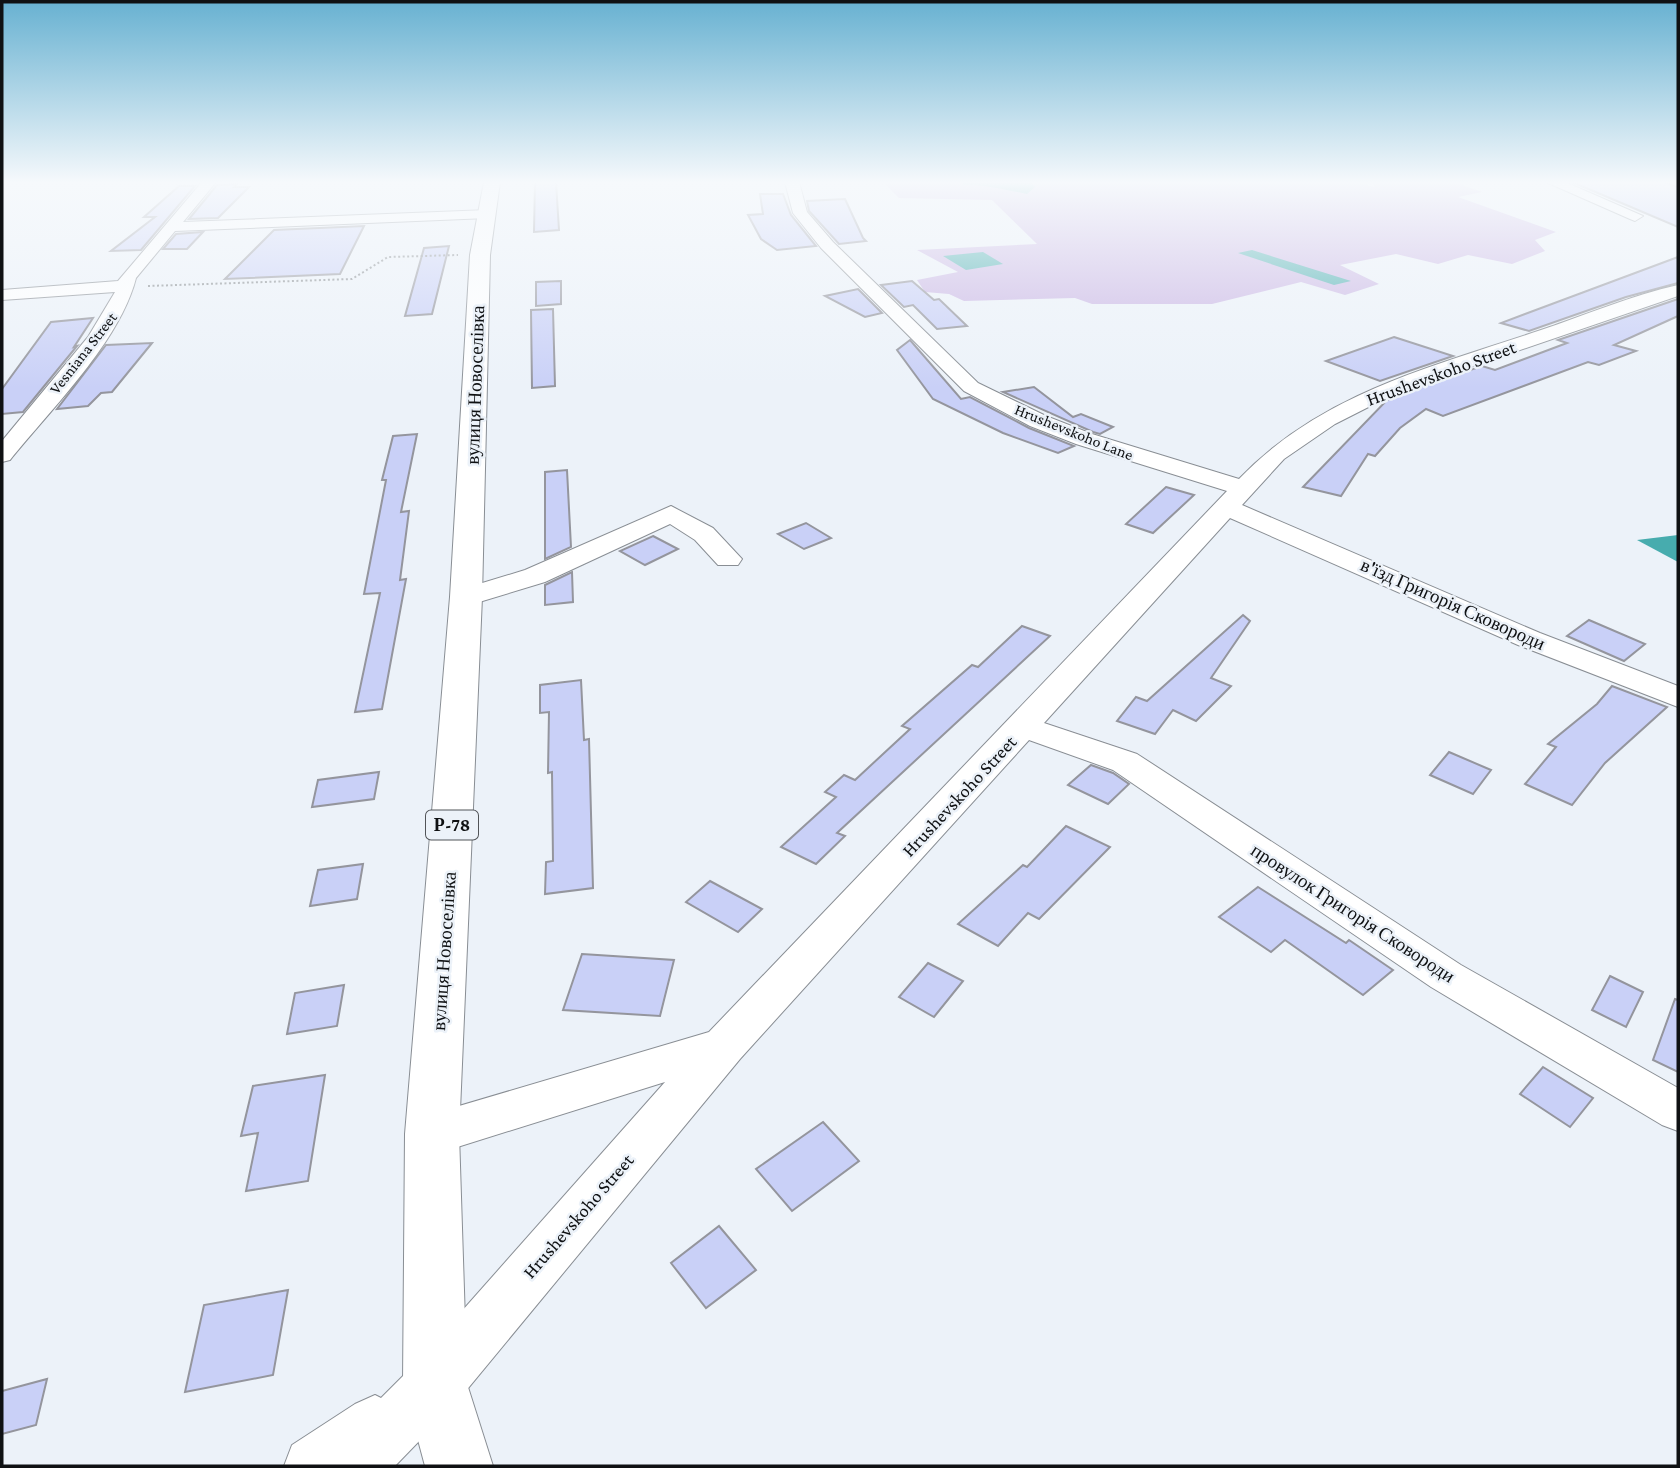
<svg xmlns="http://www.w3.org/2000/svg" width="1680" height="1468" viewBox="0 0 1680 1468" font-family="'Crimson Pro',serif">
<rect width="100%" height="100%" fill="#ecf2f9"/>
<path fill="#cab6e4" d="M 889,182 L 961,182 L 964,185 L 1034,187 L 1031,182 L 1354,182 L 1375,187 L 1372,182 L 1453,182 L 1482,192 L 1458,197 L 1556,232 L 1535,240 L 1545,251 L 1512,264 L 1468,255 L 1438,264 L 1396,254 L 1340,265 L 1379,284 L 1345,295 L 1301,282 L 1212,304 L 1092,304 L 1075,298 L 964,301 L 949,294 L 925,292 L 917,280 L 958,272 L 917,250 L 1037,244 L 992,200 L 899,198 L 886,185 Z"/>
<g fill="#47acae">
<path d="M 961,182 L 1031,182 L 1035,187 L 1027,194 C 1005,190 987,184 964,185 Z"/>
<path d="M 1252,250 L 1351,281 L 1334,285 L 1238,253 Z"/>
<path d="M 983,252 L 1003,264 L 966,270 L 943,256 Z"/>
<path d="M 1678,535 L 1678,562 L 1637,540 Z"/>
</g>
<g fill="#c9d0f7" stroke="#94959d" stroke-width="2">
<path d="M 535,182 L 556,182 L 559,230 L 534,232 Z"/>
<path d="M 1572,182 L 1664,182 L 1678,187 L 1678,227 Z"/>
<path d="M 237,184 L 234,187 L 249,187 L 218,218 L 189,219 L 217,185 Z"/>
<path d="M 179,186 L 195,186 L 141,250 L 111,251 L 155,217 L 144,217 Z"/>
<path d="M 760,194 L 783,194 L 791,215 L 816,246 L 777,250 L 761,239 L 748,215 L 763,214 Z"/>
<path d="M 845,199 L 863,238 L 866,241 L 839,244 L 809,211 L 807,201 Z"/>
<path d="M 364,226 L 340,274 L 225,279 L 274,230 Z"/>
<path d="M 203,232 L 187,249 L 163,249 L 176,234 Z"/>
<path d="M 449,246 L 432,314 L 405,316 L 424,248 Z"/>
<path d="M 1678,257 L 1678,283 L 1626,297 L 1529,331 L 1501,323 Z"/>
<path d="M 561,281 L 561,304 L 536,306 L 536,282 Z"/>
<path d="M 912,281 L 934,300 L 939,299 L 967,326 L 937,329 L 913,305 L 904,307 L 881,285 Z"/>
<path d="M 858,289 L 882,313 L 865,317 L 825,296 Z"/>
<path d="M 1678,299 L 1678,316 L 1614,345 L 1636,351 L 1599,365 L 1588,362 L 1443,416 L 1426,409 L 1400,428 L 1375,456 L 1368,454 L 1341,496 L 1303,487 L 1387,400 L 1401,393 L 1482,366 L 1495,370 L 1567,343 L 1558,340 Z"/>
<path d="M 553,309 L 555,386 L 532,388 L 531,310 Z"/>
<path d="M 93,318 L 74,347 L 77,346 L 23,412 L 2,414 L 2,389 L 51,322 Z"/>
<path d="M 1394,337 L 1453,356 L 1380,381 L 1326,361 Z"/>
<path d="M 910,340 L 961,399 L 970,397 L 1029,428 L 1074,446 L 1058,453 L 1003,433 L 933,399 L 897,350 Z"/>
<path d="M 152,343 L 112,392 L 101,393 L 88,406 L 57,409 L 106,345 Z"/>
<path d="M 1034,387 L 1073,417 L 1081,414 L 1113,427 L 1100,434 L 1093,432 L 1003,392 Z"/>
<path d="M 417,434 L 401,512 L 409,511 L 400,580 L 406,579 L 382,709 L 355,712 L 380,593 L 364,594 L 386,480 L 382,480 L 393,436 Z"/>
<path d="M 567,470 L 571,547 L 545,559 L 545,472 Z"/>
<path d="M 1166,487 L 1194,495 L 1153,533 L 1126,524 Z"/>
<path d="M 806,523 L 831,538 L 804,549 L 778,534 Z"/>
<path d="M 653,536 L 678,549 L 645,565 L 620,551 Z"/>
<path d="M 572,572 L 573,602 L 545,605 L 545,585 Z"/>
<path d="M 1243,615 L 1250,621 L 1211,678 L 1231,686 L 1196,721 L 1173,710 L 1155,734 L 1117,721 L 1136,697 L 1147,701 Z"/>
<path d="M 1589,620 L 1645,644 L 1624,661 L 1567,636 Z"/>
<path d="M 1022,626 L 1050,636 L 837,833 L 845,836 L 816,864 L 781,847 L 836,797 L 825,792 L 844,775 L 855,780 L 910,729 L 902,726 L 972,665 L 978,667 Z"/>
<path d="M 581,680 L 584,740 L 589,739 L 593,888 L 545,894 L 546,862 L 553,861 L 552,772 L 548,773 L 549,712 L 540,713 L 540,685 Z"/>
<path d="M 1612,686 L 1667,707 L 1605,763 L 1572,805 L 1525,784 L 1556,747 L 1548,744 L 1597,704 Z"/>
<path d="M 1449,752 L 1491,770 L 1473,794 L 1430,775 Z"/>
<path d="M 1091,765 L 1113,773 L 1129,784 L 1108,804 L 1068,785 Z"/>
<path d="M 379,772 L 374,799 L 312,807 L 318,780 Z"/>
<path d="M 1066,826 L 1110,847 L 1039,919 L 1028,913 L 998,946 L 958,924 L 1023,865 L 1027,867 Z"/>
<path d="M 363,864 L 357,899 L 310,906 L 318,870 Z"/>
<path d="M 710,881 L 762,909 L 738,932 L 686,902 Z"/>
<path d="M 1258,887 L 1346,943 L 1349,940 L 1393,970 L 1363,995 L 1285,940 L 1271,952 L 1219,917 Z"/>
<path d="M 582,954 L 674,960 L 660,1016 L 563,1010 Z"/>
<path d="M 928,963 L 963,981 L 934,1017 L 899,997 Z"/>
<path d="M 1610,976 L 1643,992 L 1626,1027 L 1592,1010 Z"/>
<path d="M 344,985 L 337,1026 L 287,1034 L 295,993 Z"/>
<path d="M 1675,999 L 1678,1000 L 1678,1072 L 1653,1060 Z"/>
<path d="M 1543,1067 L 1593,1098 L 1570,1127 L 1520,1094 Z"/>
<path d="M 325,1075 L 308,1181 L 246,1191 L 258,1133 L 241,1136 L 253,1086 Z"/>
<path d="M 823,1122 L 859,1161 L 792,1211 L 756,1169 Z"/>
<path d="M 719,1226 L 756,1270 L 706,1308 L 671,1263 Z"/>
<path d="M 288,1290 L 273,1375 L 185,1392 L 204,1305 Z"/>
<path d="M 47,1379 L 36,1425 L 2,1434 L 2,1391 Z"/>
</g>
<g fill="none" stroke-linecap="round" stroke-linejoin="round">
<g stroke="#898e94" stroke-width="2">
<g id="minor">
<path d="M 202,182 L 216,182 L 183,222 L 488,210 L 495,214 L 488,218 L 175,231 L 136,278 C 120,341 53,407 10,460 L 2,462 L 2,441 L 88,337 L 115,292 L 2,300 L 2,290 L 118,281 Z"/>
<path d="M 785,182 L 799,182 L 807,212 L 833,242 L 978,383 L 1046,416 L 1092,434 L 1239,479 C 1321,393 1432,367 1541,330 C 1586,315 1632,295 1678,285 L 1678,296 L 1400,391 L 1335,424 L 1284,459 L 1242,505 L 1540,633 L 1678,686 L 1678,707 L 1518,645 L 1230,518 L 1044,723 L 1137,754 L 1461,965 L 1678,1088 L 1678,1131 L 1662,1125 L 1431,987 L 1113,770 L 1029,740 L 740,1059 L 455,1404 L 395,1466 L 284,1466 L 292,1445 L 355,1404 L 375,1395 L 381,1398 L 415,1364 L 665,1082 L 432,1155 L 415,1149 L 408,1134 L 415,1119 L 709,1032 L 1227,491 L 1076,444 L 1030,426 L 964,391 L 821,248 L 793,213 Z"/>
<path d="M 1546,182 L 1565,182 L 1643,216 L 1635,221 L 1630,219 Z"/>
<path d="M 671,506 L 713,528 L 742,559 L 738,565 L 718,565 L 695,540 L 670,524 L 545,582 L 466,606 L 456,603 L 452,597 L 456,591 L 525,570 Z"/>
</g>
</g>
<g stroke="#898e94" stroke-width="2">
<path id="major" d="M 484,182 L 500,182 L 490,255 L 482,597 L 459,1134 L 467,1384 L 493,1466 L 425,1466 L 403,1384 L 405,1134 L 450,597 L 470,255 Z"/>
</g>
<path stroke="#84898d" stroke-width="2" stroke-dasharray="2 2.5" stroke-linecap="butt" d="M 148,286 L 352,279 L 388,257 L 458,255"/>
<use href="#minor" fill="#fff" fill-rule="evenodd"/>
<use href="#major" fill="#fff" fill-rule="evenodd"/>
</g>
<linearGradient id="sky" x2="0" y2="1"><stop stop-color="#67b1d1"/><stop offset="0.47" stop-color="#f6f9fc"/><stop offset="1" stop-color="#f6f9fc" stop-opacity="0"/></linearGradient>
<rect width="1680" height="388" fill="url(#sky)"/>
<g text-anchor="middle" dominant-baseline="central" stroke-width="5" stroke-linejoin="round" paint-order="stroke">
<g font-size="16" fill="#0f1113" stroke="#ecf2f9">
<text transform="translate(83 353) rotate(-52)">Vesniana Street</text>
<text transform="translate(1074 432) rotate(22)">Hrushevskoho Lane</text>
</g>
<rect fill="#ecf2f9" stroke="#515458" stroke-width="2" x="426" y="810.5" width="52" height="29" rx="5"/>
<g font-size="18" font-weight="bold" fill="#0f1113">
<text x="452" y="825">Р-78</text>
</g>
<g font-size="19" fill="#0f1113" stroke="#ecf2f9">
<text transform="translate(1441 373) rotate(-20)">Hrushevskoho Street</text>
<text transform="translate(475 385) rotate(-88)">вулиця Новоселівка</text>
<text transform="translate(1453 604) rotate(24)">в'їзд Григорія Сковороди</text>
<text transform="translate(959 796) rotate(-47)">Hrushevskoho Street</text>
<text transform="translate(1353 913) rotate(33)">провулок Григорія Сковороди</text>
<text transform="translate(444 951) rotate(-86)">вулиця Новоселівка</text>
<text transform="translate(578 1216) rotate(-49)">Hrushevskoho Street</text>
</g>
</g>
<rect width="1680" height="1468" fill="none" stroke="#0f1113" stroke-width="7"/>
</svg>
